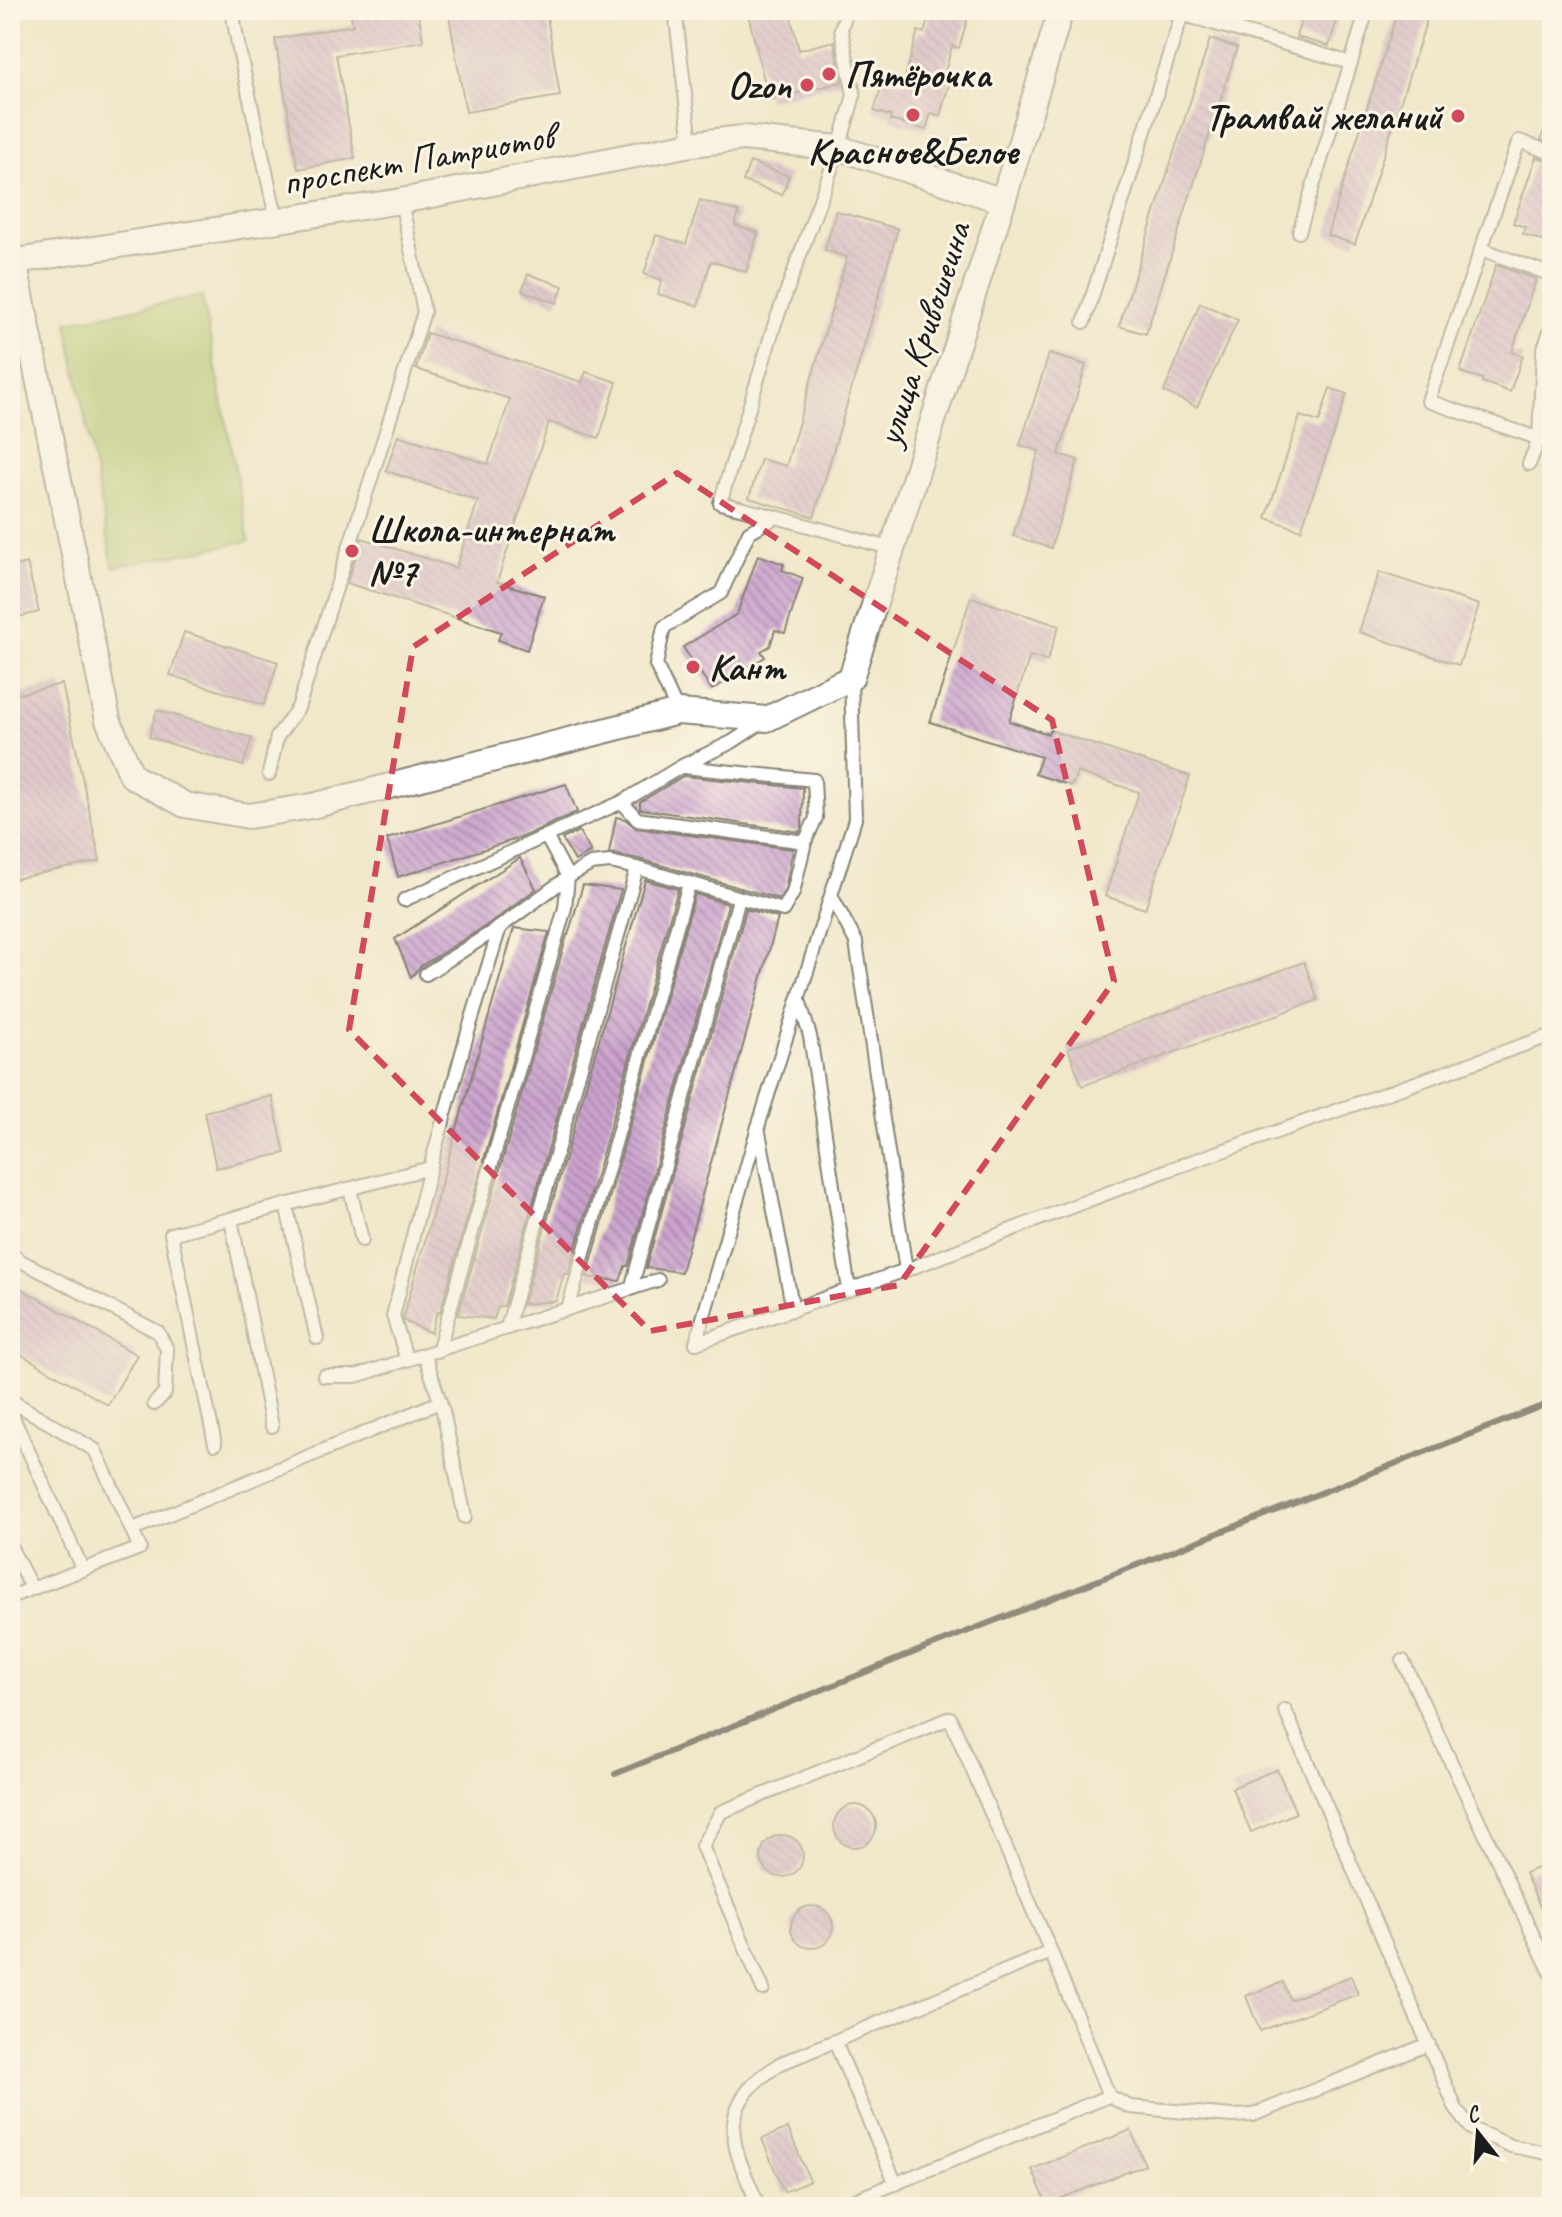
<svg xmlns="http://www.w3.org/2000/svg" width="1562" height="2217" viewBox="0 0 1562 2217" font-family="Caveat,sans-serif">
<defs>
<pattern id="building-back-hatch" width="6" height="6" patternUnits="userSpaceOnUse" patternTransform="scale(2)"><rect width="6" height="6" fill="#cba3ce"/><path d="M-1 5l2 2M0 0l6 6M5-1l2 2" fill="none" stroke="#a484a6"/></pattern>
</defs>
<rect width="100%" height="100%" fill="#fcf5e5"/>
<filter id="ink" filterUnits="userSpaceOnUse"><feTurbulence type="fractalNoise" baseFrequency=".0125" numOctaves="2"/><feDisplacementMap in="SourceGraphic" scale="16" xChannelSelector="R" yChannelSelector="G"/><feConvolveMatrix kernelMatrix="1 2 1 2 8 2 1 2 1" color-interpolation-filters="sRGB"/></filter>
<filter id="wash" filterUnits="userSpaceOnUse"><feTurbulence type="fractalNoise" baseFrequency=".006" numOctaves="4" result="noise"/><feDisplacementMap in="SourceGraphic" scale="32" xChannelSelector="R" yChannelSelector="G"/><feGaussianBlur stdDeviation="1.8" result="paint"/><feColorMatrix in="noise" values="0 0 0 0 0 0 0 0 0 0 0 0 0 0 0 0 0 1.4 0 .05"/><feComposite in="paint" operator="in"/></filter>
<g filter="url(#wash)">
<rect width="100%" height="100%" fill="#f1e8cb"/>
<path fill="#aac268" stroke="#636f42" stroke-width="2" d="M 202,296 L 249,541 L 113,567 L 67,322 Z"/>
<g id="blocks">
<g fill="url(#building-back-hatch)">
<path d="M 350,10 L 418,10 L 423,41 L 336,55 L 355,158 L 298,169 L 275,39 L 353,25 Z"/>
<path d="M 448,10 L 546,10 L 560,96 L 466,112 Z"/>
<path d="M 747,10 L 789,10 L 799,50 L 834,41 L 842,82 L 769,100 Z"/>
<path d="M 931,10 L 970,10 L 959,48 L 952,46 L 944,75 L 951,77 L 940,116 L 931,113 L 926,130 L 890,120 L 891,116 L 874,111 L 884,78 L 903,84 L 918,31 L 924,33 Z"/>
<path d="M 1304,10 L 1340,10 L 1329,46 L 1296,37 Z"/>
<path d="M 1398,10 L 1430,10 L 1355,244 L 1327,235 Z"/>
<path d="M 1210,39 L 1237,48 L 1146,334 L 1119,326 Z"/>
<path d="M 1549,116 L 1552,116 L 1552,143 L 1541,140 Z"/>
<path d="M 1536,157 L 1552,162 L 1552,244 L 1523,234 L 1525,227 L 1513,223 Z"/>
<path d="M 750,162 L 789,176 L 782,195 L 743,181 Z"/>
<path d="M 700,200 L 739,212 L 735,225 L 758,233 L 746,272 L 711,261 L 698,306 L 658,294 L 662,280 L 644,274 L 656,235 L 686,244 Z"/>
<path d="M 836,211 L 898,229 L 814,517 L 749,498 L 761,459 L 786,466 L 847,257 L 825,250 Z"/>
<path d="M 1496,265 L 1536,279 L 1512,352 L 1523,355 L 1510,392 L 1482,382 L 1483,379 L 1460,372 Z"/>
<path d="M 528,274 L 563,286 L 557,303 L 522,291 Z"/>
<path d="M 1200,303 L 1238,320 L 1197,407 L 1164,392 Z"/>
<path d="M 427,333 L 582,382 L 586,372 L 617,382 L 599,438 L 549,422 L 497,582 L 544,596 L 527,650 L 498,640 L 501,632 L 347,583 L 362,538 L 456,568 L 478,501 L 386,471 L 398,435 L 488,464 L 510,399 L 416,369 Z"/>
<path d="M 1049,354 L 1086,365 L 1059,454 L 1078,460 L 1051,548 L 1013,536 L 1039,451 L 1020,445 Z"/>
<path d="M 1330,388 L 1347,394 L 1301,530 L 1266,518 L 1300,416 L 1319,422 Z"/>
<path d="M 758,555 L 784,564 L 782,570 L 803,578 L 785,633 L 775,630 L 770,646 L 761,651 L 765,657 L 712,690 L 683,647 L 737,614 Z"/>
<path d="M 27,563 L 39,612 L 10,619 L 10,567 Z"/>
<path d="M 1379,572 L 1479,605 L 1459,665 L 1359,632 Z"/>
<path d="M 971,597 L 1059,626 L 1047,661 L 1030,656 L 1009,721 L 1048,734 L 1050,730 L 1190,776 L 1145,909 L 1105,896 L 1139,792 L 1077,772 L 1072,786 L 1035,774 L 1041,757 L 930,722 Z"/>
<path d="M 184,632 L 278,662 L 264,705 L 170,675 Z"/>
<path d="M 62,684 L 100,861 L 10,880 L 10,696 Z"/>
<path d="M 157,710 L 252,738 L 243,766 L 149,737 Z"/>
<path d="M 683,776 L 803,788 L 802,827 L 800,832 L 640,809 L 640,802 Z"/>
<path d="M 566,784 L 577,812 L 522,837 L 398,877 L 387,839 Z"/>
<path d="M 616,817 L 625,819 L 636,828 L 793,849 L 785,890 L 779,899 L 639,859 L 609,853 Z"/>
<path d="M 579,831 L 591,852 L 575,861 L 562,839 Z"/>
<path d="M 520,858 L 536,889 L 495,920 L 421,966 L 411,977 L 395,939 Z"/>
<path d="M 645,880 L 678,889 L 568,1274 L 564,1274 L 556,1301 L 523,1304 Z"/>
<path d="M 583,885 L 621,890 L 504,1306 L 498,1307 L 494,1319 L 458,1315 L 567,935 L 568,935 Z"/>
<path d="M 695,894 L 728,904 L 628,1266 L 625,1266 L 620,1281 L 587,1277 Z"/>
<path d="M 746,909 L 778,918 L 681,1272 L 646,1268 Z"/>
<path d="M 514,928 L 549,932 L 440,1313 L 437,1312 L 431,1333 L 404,1321 L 403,1318 Z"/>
<path d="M 1304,962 L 1318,1000 L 1082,1086 L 1068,1048 Z"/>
<path d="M 272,1096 L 285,1153 L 216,1168 L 204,1112 Z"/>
<path d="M 10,1282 L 137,1355 L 108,1405 L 10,1348 Z"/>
<path d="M 1277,1769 L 1296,1813 L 1251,1832 L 1232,1788 Z"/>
<circle cx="855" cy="1826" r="21"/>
<circle cx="782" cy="1856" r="21"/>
<path d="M 1552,1862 L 1552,1902 L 1540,1907 L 1525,1873 Z"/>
<circle cx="812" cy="1927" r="21"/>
<path d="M 1351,1976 L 1358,1994 L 1260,2031 L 1246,1996 L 1283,1982 L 1290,2000 Z"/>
<path d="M 788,2128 L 810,2181 L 784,2192 L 762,2139 Z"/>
<path d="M 1131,2130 L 1145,2165 L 1047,2204 L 1032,2169 Z"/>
</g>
</g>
</g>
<g filter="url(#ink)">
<use href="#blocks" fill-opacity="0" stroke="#868274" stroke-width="2"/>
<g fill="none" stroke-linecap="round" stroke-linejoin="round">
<g stroke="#868274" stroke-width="16">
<g id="service">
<path d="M 232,10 L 239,50 L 277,221"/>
<path d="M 675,10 L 691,144"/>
<path d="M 1167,10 L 1351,63"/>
<path d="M 1552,153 L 1519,141 L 1428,401 L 1552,443"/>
<path d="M 1299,232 L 1367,10"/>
<path d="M 1481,249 L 1552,275"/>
<path d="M 1084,322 L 1182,14"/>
<path d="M 1529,464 L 1539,439 L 1543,351 L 1552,326"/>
<path d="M 776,517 L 720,503 L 774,326 L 839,148 L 854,95 L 841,29 L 847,10"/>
<path d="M 678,712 L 656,665 L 664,627 L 721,593 L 749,532 L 776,517 L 893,549"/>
<path d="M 269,774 L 277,737 L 298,708 L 424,312 L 401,201"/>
<path d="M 622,802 L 637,819 L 805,842"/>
<path d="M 832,897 L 856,942 L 906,1270"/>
<path d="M 404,900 L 546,836"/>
<path d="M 426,974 L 500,927 L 568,877 L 591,864 L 610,862 L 637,868 L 783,910 L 793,893 L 805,842 L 816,818 L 814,780 L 683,767"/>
<path d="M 799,1000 L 810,1036 L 849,1290"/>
<path d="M 758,1127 L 855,819 L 851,678"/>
<path d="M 350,1189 L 362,1240"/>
<path d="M 286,1205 L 317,1338"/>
<path d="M 231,1219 L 272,1426"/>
<path d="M 10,1252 L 19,1260 L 158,1332 L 167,1349 L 165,1393 L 154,1404"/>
<path d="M 631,1289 L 739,899"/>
<path d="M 568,1309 L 689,884"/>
<path d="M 507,1328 L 637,868"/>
<path d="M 696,1343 L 906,1270 L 1168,1170 L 1552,1035"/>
<path d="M 696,1343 L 758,1127 L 793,1310"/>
<path d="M 438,1351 L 565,908 L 568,877 L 546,836 L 622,802 L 682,766 L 732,742 L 764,721"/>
<path d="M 425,1355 L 443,1411 L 465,1517"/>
<path d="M 407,1360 L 393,1316 L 430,1168 L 467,1035 L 500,927"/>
<path d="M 324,1376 L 356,1376 L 658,1280"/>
<path d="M 10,1400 L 95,1450 L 140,1548 L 10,1597"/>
<path d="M 10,1411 L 83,1570"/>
<path d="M 215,1444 L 171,1234 L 430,1168"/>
<path d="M 133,1529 L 440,1402"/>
<path d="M 10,1546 L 32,1589"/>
<path d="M 1403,1661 L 1552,1975"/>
<path d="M 1285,1710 L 1456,2109 L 1472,2129 L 1511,2146 L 1552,2154"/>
<path d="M 763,1989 L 702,1846 L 721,1812 L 950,1718 L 1051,1952 L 1109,2096 L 1130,2107 L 1232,2116 L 1253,2115 L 1429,2044"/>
<path d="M 835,2042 L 896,2184"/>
<path d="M 759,2207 C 742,2164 714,2124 754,2084 C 761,2076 771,2071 779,2064 L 1051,1952"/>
<path d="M 838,2207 L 1109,2096"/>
</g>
</g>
<g stroke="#868274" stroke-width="28">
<g id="minor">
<path d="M 14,261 L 108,720 L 132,776 L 185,805 L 249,816 L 312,806 L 678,712 L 767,719 L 851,678 L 1003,201 L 1061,10"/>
<path d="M 10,262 L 401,201 L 691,144 L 743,138 L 839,148 L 1003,201"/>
</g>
</g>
<use href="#service" stroke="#fff" stroke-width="12"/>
<use href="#minor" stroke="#fff" stroke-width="24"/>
<path stroke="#1c1c1c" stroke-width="6" d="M 615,1774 L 910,1654 L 1552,1402"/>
</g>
</g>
<path d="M0 0H1562V2217H0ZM 677,473 L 1052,720 L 1114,981 L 899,1285 L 650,1331 L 349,1030 L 413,647 Z" fill="#f1e8cb" fill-opacity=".55" fill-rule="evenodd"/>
<path fill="none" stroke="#d1495b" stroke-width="6" stroke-dasharray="16 10" stroke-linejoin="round" d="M 677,473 L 1052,720 L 1114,981 L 899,1285 L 650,1331 L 349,1030 L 413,647 Z"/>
<g fill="#d1495b" stroke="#fcf5e5" stroke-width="3">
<circle cx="829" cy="74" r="8"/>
<circle cx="807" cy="85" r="8"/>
<circle cx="913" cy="115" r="8"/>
<circle cx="1458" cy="116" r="8"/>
<circle cx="352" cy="551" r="8"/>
<circle cx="693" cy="667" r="8"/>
</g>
<g text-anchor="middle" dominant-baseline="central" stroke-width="6" stroke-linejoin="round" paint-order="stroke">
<g font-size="38" font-weight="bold" fill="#1c1c1c" stroke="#fcf5e5" text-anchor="start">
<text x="845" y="74">Пятёрочка</text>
<text x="791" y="85" text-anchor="end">Ozon</text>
<text x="1442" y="116" text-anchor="end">Трамвай желаний</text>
<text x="913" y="151" text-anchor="middle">Красное&amp;Белое</text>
<text x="368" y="529">Школа-интернат<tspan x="368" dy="44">№7</tspan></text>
<text x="709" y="667">Кант</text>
</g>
<g font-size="38" fill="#1c1c1c" stroke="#fcf5e5">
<text transform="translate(418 159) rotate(-10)">проспект Патриотов</text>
<text transform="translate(923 334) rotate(-72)">улица Кривошеина</text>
</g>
</g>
<rect width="1562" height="2217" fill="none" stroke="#fcf5e5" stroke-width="40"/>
<g transform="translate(1478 2133) rotate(343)" stroke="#fcf5e5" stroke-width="6" paint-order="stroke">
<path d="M0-6L14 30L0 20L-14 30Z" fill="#1c1c1c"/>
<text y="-12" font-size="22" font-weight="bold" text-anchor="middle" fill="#1c1c1c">С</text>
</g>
</svg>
